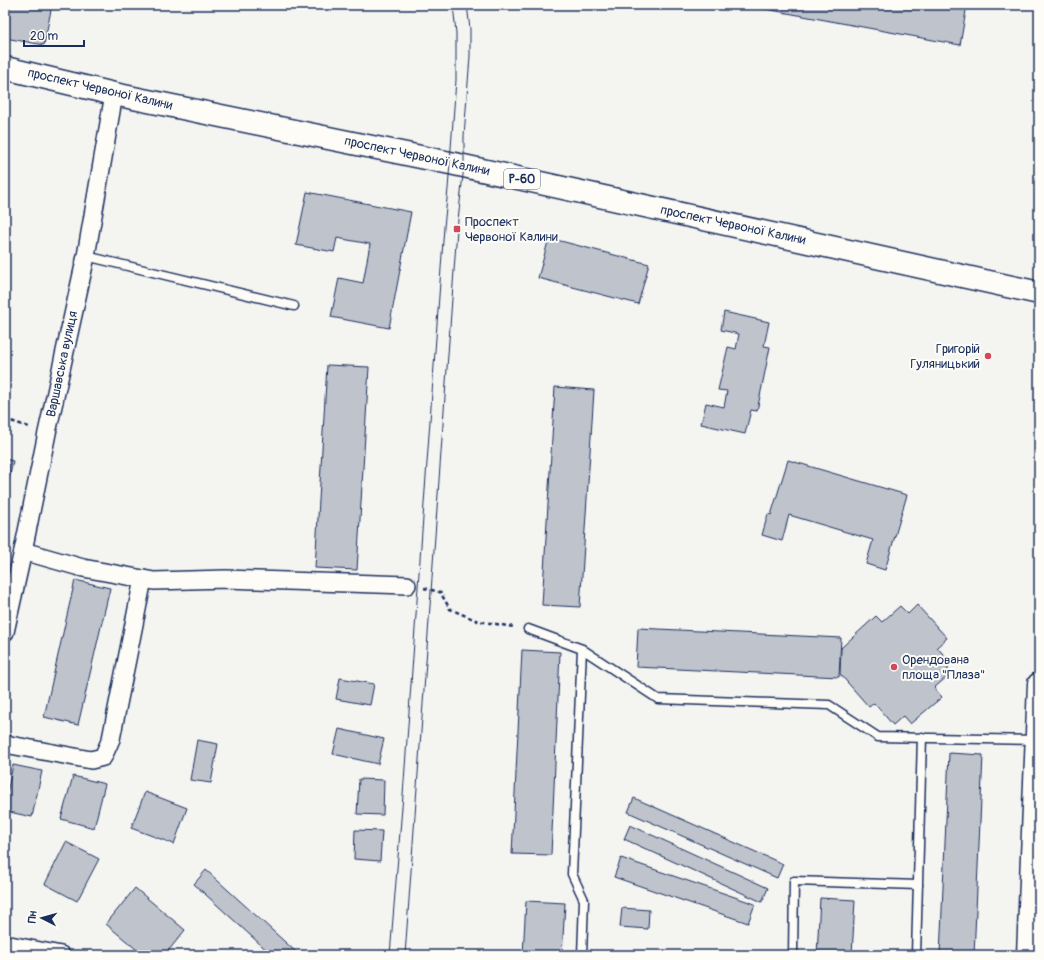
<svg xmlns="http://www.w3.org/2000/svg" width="1044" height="960" viewBox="0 0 1044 960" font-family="Pangolin,sans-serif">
<rect width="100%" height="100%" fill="#f4f4f1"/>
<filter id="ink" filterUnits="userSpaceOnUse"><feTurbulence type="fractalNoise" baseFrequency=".025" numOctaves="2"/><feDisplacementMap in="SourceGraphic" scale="8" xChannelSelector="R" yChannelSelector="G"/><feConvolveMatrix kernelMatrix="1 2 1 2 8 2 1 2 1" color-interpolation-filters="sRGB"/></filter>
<g filter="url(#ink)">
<g fill="#bfc3cc" stroke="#1b2f5e">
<path d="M 5,5 L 52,5 L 44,45 L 5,38 Z"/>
<path d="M 744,5 L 967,5 L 960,45 Z"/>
<path d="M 307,192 L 411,212 L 389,328 L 331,317 L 339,278 L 363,283 L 370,244 L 337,238 L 334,252 L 296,245 Z"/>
<path d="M 549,238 L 649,264 L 638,304 L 538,278 Z"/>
<path d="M 724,312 L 769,322 L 764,346 L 770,347 L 757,411 L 751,410 L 745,434 L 701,424 L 706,403 L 724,407 L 727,391 L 718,390 L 728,347 L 736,349 L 739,334 L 721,330 Z"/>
<path d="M 327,365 L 369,367 L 357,570 L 315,568 Z"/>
<path d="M 555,387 L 594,390 L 580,607 L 542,605 Z"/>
<path d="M 5,459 L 13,461 L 5,498 Z"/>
<path d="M 788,460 L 907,495 L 885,570 L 866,564 L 873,540 L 789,515 L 782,541 L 762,535 L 768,514 L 771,515 Z"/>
<path d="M 75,580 L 110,588 L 78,725 L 44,717 Z"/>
<path d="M 917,605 L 947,638 L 937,647 L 948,660 L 948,676 L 934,688 L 942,697 L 910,724 L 903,716 L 893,725 L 874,703 L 869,707 L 840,674 L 841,648 L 876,616 L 882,622 L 900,606 L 908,614 Z"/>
<path d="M 638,628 L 841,638 L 839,677 L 636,667 Z"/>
<path d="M 522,650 L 560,652 L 551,855 L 512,854 Z"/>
<path d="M 340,678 L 374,684 L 370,705 L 336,699 Z"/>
<path d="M 339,729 L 384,739 L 378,764 L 333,754 Z"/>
<path d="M 197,740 L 218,744 L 211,783 L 190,780 Z"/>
<path d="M 949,753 L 983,755 L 974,955 L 940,955 Z"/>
<path d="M 13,765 L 42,771 L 32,817 L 5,811 L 5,802 Z"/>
<path d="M 73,776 L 105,784 L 94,828 L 61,819 Z"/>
<path d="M 359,779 L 384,780 L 383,815 L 357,814 Z"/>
<path d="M 145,792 L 187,808 L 174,844 L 131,828 Z"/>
<path d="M 634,798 L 783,864 L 777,878 L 628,812 Z"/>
<path d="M 630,825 L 768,888 L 762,902 L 624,839 Z"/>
<path d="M 355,830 L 382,831 L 380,861 L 354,859 Z"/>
<path d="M 66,842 L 99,859 L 77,901 L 45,884 Z"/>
<path d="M 621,858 L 755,904 L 748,923 L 614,877 Z"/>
<path d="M 206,870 L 296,952 L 294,955 L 272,955 L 194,884 Z"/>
<path d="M 135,888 L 185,930 L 165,955 L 143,955 L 106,924 Z"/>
<path d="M 820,898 L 855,900 L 852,955 L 817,955 Z"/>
<path d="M 526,901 L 565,903 L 562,955 L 523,955 Z"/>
<path d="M 622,908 L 649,910 L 648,929 L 620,927 Z"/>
</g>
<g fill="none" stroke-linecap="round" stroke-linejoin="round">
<g stroke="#1b2f5e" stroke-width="11">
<g id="lane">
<path d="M 86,256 L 294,306"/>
<path d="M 528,629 L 582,649 L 572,874 L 584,900 L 582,955"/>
<path d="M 582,649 L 658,699 L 829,705 L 878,737 L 1037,740"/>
<path d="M 793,955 L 794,881 L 918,885"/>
<path d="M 916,955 L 922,737"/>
</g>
</g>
<g stroke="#1b2f5e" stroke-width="20">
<g id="street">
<path d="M 23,551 L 83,568 L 154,581 L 226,579 L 407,585"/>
<path d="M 5,632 L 23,551 L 47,433 L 86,256 L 114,94"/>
<path d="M 5,744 L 91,760 L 103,757 L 111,739 L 143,579"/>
<path d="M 5,944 L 61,955"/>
</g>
</g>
<g stroke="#1b2f5e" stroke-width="25">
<g id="primary">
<path d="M 5,68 L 114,94 L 450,163 L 1039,293"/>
<path d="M 1028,955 L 1039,684"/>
</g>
</g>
<g stroke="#1b2f5e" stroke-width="2.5" stroke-dasharray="4 3" stroke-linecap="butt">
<path d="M 5,419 L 29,427"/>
<path d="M 424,588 L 440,592 L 450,609 L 478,621 L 514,627"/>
</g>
<use href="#lane" stroke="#fdfcf7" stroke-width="8"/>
<use href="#street" stroke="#fdfcf7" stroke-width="17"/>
<use href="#primary" stroke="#fdfcf7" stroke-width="22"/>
<g stroke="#1b2f5e" stroke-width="1">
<path d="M 390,955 L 403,795 L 444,227 L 448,189 L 456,80 L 456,33 L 453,5"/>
<path d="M 405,955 L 457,229 L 464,166 L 464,136 L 470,56 L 470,29 L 467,5"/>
</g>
</g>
</g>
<g fill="#d1495b" stroke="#fdfcf7" stroke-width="1.5">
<rect x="453" y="225" width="8" height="8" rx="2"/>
<circle cx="988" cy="356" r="4"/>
<circle cx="894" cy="667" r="4"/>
</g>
<g text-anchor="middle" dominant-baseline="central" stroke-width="4" stroke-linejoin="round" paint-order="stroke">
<rect fill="#fdfcf7" stroke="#5f6c8c" stroke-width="1" x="504" y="169" width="36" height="20" rx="3"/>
<g font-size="12" font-weight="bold" fill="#1b2f5e">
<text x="522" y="179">Р-60</text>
</g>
<g font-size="13" fill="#1b2f5e" stroke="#fdfcf7">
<text transform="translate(100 89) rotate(13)">проспект Червоної Калини</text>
<text transform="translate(417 156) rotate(12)">проспект Червоної Калини</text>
<text transform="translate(733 225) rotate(12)">проспект Червоної Калини</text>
<text transform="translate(62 364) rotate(-78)">Варшавська вулиця</text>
</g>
<g font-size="13" fill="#1b2f5e" stroke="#fdfcf7" text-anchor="start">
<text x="465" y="222">Проспект<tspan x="465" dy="15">Червоної Калини</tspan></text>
<text x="980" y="349" text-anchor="end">Григорій<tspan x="980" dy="15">Гуляницький</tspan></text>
<text x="902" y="660">Орендована<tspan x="902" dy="15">площа "Плаза"</tspan></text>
</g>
</g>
<rect width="1044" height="960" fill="none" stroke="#fdfcf7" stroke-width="20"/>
<rect x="10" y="10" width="1024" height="940" fill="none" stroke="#1b2f5e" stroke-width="1.5" filter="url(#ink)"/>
<g transform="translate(42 918) rotate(276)" stroke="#fdfcf7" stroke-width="3" paint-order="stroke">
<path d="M0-3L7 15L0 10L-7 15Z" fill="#1b2f5e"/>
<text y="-6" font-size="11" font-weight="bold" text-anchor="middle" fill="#1b2f5e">Пн</text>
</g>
<path d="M24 40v6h60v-6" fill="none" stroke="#1b2f5e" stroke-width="2"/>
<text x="30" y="40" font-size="12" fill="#1b2f5e" stroke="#fdfcf7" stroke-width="3" paint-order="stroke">20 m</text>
</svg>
